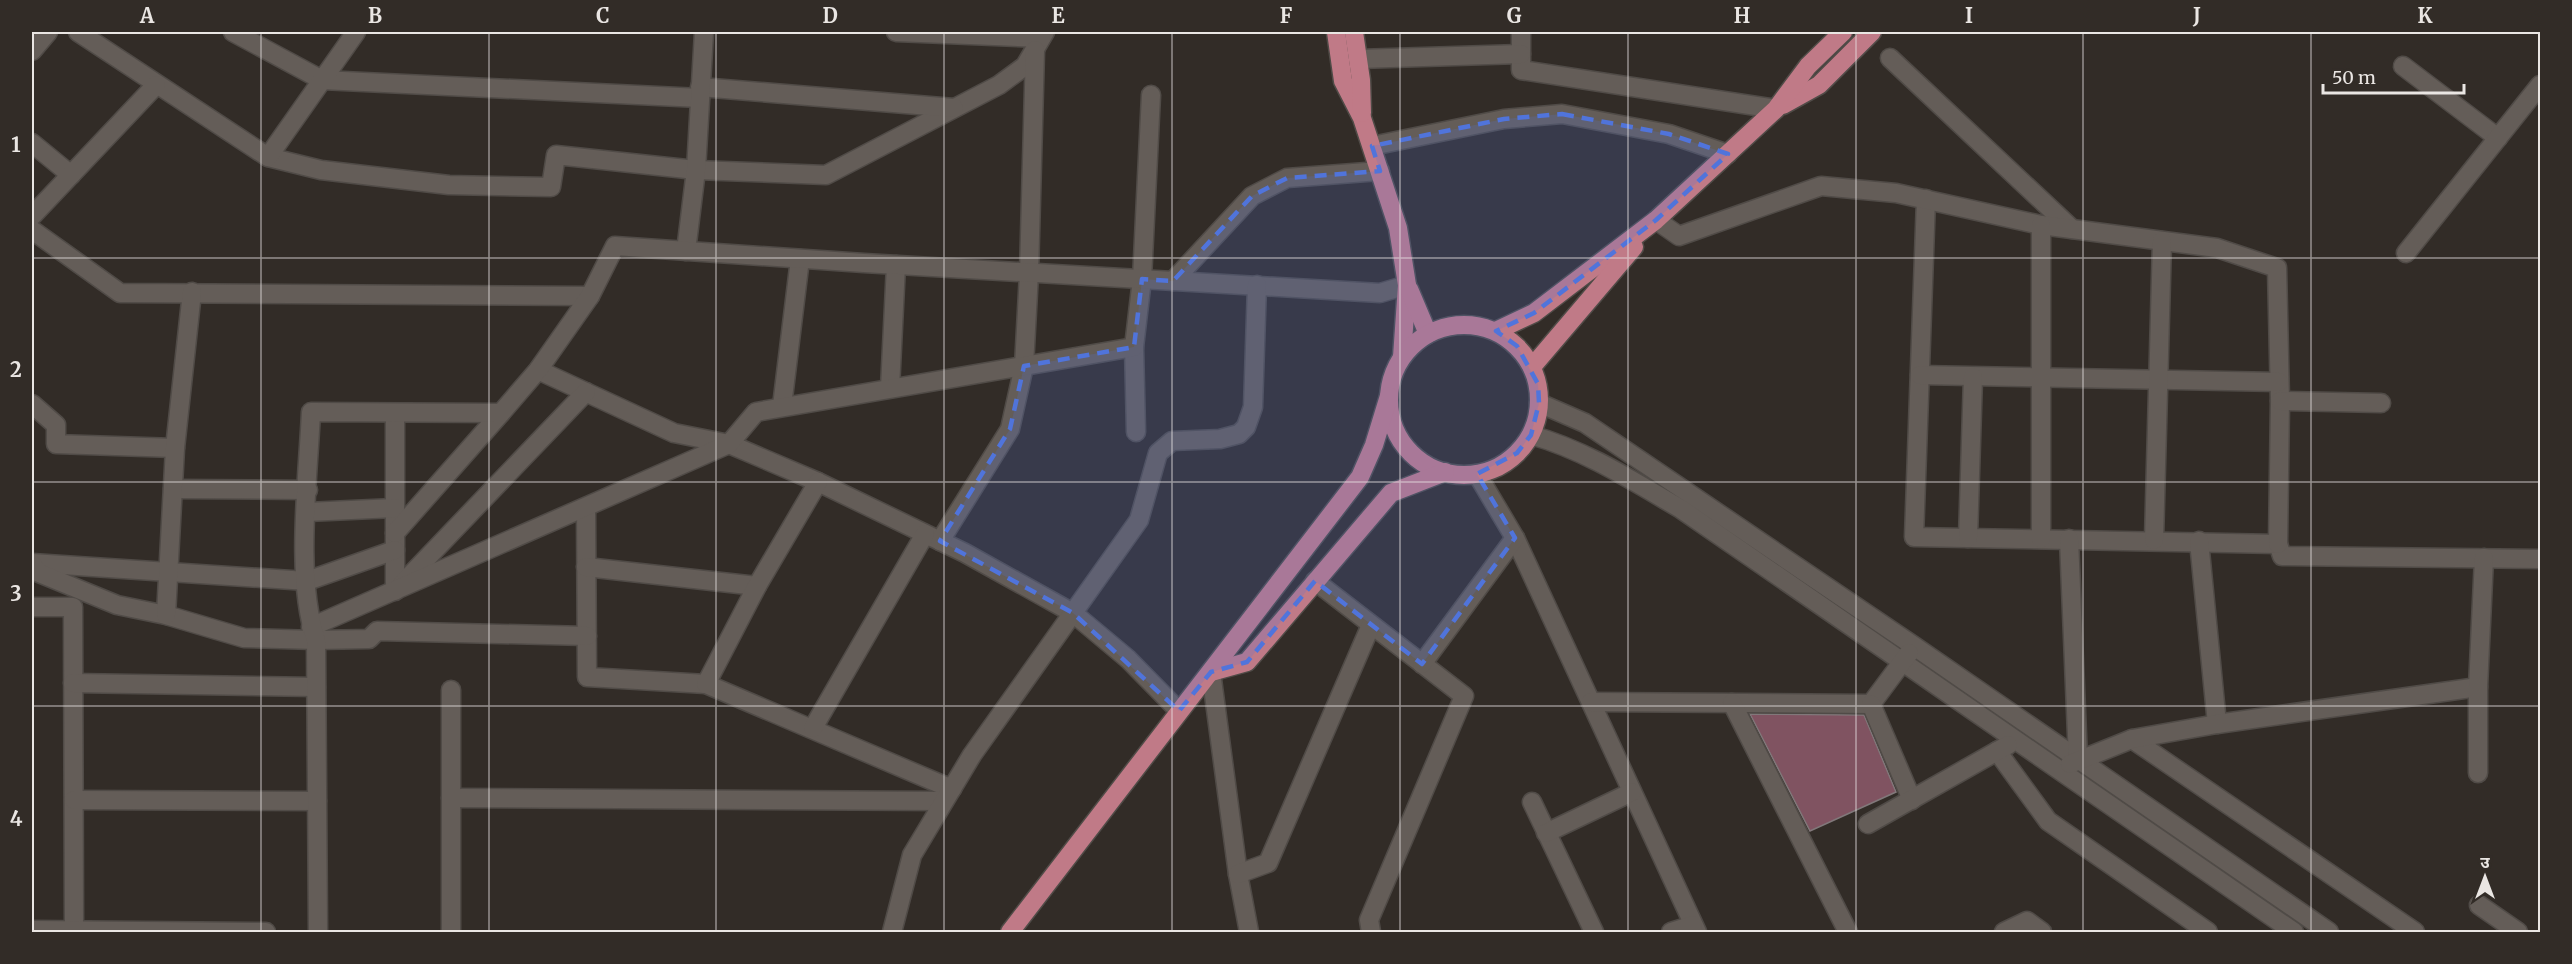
<svg xmlns="http://www.w3.org/2000/svg" width="2572" height="964" viewBox="0 0 2572 964" font-family="Merriweather,'Noto Sans Devanagari',serif">
<rect width="100%" height="100%" fill="#322c27"/>
<path fill="#805361" stroke="#81787a" stroke-width="1.5" d="M 1750,714 L 1864,715 L 1896,792 L 1810,831 Z"/>
<g fill="none" stroke-linecap="round" stroke-linejoin="round">
<g stroke="#504b47" stroke-width="21">
<g id="minor">
<path d="M 78,32 L 268,157 L 321,170 L 449,185 L 551,187 L 556,155 L 696,170 L 826,175 L 999,85 L 1025,66 L 1045,32"/>
<path d="M 233,32 L 322,80 L 700,98"/>
<path d="M 896,32 L 1041,38"/>
<path d="M 1521,32 L 1521,70 L 1776,109"/>
<path d="M 32,51 L 48,32"/>
<path d="M 1890,58 L 2072,229"/>
<path d="M 1358,59 L 1521,54"/>
<path d="M 2403,66 L 2498,138"/>
<path d="M 700,87 L 954,108"/>
<path d="M 32,143 L 71,175"/>
<path d="M 1372,146 L 1504,119 L 1562,114 L 1669,134 L 1728,154"/>
<path d="M 268,157 L 356,32"/>
<path d="M 1926,199 L 1914,537 L 2278,544 L 2282,556 L 2540,559"/>
<path d="M 32,216 L 156,85"/>
<path d="M 1656,220 L 1679,236 L 1821,186 L 1896,193 L 2041,225 L 2217,248 L 2277,268 L 2280,401 L 2278,544"/>
<path d="M 32,230 L 120,293 L 590,296"/>
<path d="M 686,251 L 696,170 L 704,32"/>
<path d="M 2406,253 L 2540,85"/>
<path d="M 1173,281 L 1252,196 L 1287,178 L 1380,171"/>
<path d="M 538,370 L 674,433 L 729,444 L 818,482 L 965,553 L 1073,613 L 1128,659 L 1179,711"/>
<path d="M 1920,375 L 2279,382"/>
<path d="M 890,388 L 896,265"/>
<path d="M 2280,401 L 2381,403"/>
<path d="M 1539,403 L 1585,423 L 1914,646 L 2329,932"/>
<path d="M 32,404 L 56,425 L 56,444 L 175,448"/>
<path d="M 782,406 L 800,259"/>
<path d="M 395,413 L 395,591"/>
<path d="M 1136,432 L 1134,347 L 1142,279 L 1151,95"/>
<path d="M 1531,435 C 1585,450 1633,481 1681,509 L 2294,932"/>
<path d="M 1477,474 L 1515,538 L 1697,932"/>
<path d="M 173,489 L 308,490"/>
<path d="M 586,508 L 587,677 L 706,684 L 952,789"/>
<path d="M 307,512 L 395,508"/>
<path d="M 395,533 L 501,413"/>
<path d="M 1968,538 L 1973,377"/>
<path d="M 2041,539 L 2041,225"/>
<path d="M 2069,539 L 2078,760"/>
<path d="M 2154,540 L 2162,241"/>
<path d="M 940,541 L 1010,429 L 1024,366 L 1029,273 L 1035,50"/>
<path d="M 2199,541 L 2217,724"/>
<path d="M 32,563 L 307,581 L 395,550"/>
<path d="M 32,564 L 39,573 L 117,605 L 166,615 L 244,638 L 316,640 L 369,639 L 377,631 L 587,636"/>
<path d="M 586,567 L 757,586"/>
<path d="M 1315,581 L 1464,696 L 1369,920 L 1371,932"/>
<path d="M 402,584 L 586,392"/>
<path d="M 32,607 L 73,607 L 74,930"/>
<path d="M 166,615 L 175,448 L 192,292"/>
<path d="M 311,627 L 729,444 L 756,412 L 1134,347"/>
<path d="M 1422,664 L 1515,538"/>
<path d="M 1211,672 L 1238,874 L 1249,932"/>
<path d="M 73,683 L 316,687"/>
<path d="M 706,684 L 757,586 L 818,482"/>
<path d="M 1591,702 L 1871,704 L 1909,653"/>
<path d="M 1732,703 L 1848,932"/>
<path d="M 1871,704 L 1912,800"/>
<path d="M 813,728 L 925,534"/>
<path d="M 2132,739 L 2415,932"/>
<path d="M 1997,751 L 2048,821 L 2208,932"/>
<path d="M 2070,764 L 2132,739 L 2217,724 L 2478,687"/>
<path d="M 2478,773 L 2478,687 L 2484,558"/>
<path d="M 451,798 L 944,801"/>
<path d="M 74,800 L 317,801"/>
<path d="M 1532,802 L 1594,932"/>
<path d="M 1868,824 L 2008,745"/>
<path d="M 1546,833 L 1632,792"/>
<path d="M 1238,874 L 1268,863 L 1371,625"/>
<path d="M 2479,905 L 2518,932"/>
<path d="M 32,930 L 266,932"/>
<path d="M 318,932 L 316,640 C 295,578 308,479 311,412 L 501,413 L 538,370 L 590,296 L 615,246 L 864,263 L 1380,293 L 1407,285"/>
<path d="M 451,932 L 451,690"/>
<path d="M 892,932 L 912,855 L 972,755 L 1139,520 L 1158,453 L 1172,441 L 1220,439 L 1239,434 L 1246,427 L 1253,407 L 1257,285"/>
<path d="M 1671,932 L 1693,925"/>
<path d="M 2004,932 L 2027,921 L 2042,932"/>
</g>
</g>
<g stroke="#504b47" stroke-width="21">
<g id="major">
<path d="M 1336,32 L 1343,81 L 1362,118 L 1398,228 L 1407,285 L 1402,357"/>
<path d="M 1354,32 L 1361,80 L 1362,113"/>
<path d="M 1783,105 L 1819,85 L 1872,32"/>
<path d="M 1409,289 L 1428,334"/>
<circle cx="1464" cy="400" r="75"/>
<path d="M 1496,331 L 1534,313 L 1656,220 L 1776,109 L 1808,66 L 1843,32"/>
<path d="M 1532,367 L 1634,247"/>
<path d="M 1211,672 L 1247,662 L 1391,493 L 1445,472"/>
<path d="M 1010,932 L 1360,477 L 1374,445 L 1389,396"/>
</g>
</g>
<use href="#minor" stroke="#645d58" stroke-width="18"/>
<use href="#major" stroke="#c07a87" stroke-width="18"/>
</g>
<path fill="#5074db" fill-opacity="0.2" stroke="#5074db" stroke-width="4.5" stroke-dasharray="12 8" stroke-linejoin="round" d="M 1562,114 L 1669,134 L 1728,154 L 1656,220 L 1534,313 L 1496,331 L 1517,346 L 1538,384 L 1539,403 L 1531,435 L 1517,453 L 1477,474 L 1515,538 L 1422,664 L 1315,581 L 1247,662 L 1211,672 L 1179,711 L 1073,613 L 940,541 L 1010,429 L 1024,366 L 1134,347 L 1142,279 L 1173,281 L 1252,196 L 1287,178 L 1380,171 L 1372,146 L 1504,119 Z"/>
<path fill="none" stroke="#eae6e3" stroke-width="1.5" stroke-opacity="0.55" d="M 261,32 L 261,932M 489,32 L 489,932M 716,32 L 716,932M 944,32 L 944,932M 1172,32 L 1172,932M 1400,32 L 1400,932M 1628,32 L 1628,932M 1856,32 L 1856,932M 2083,32 L 2083,932M 2311,32 L 2311,932M 32,258 L 2540,258M 32,482 L 2540,482M 32,706 L 2540,706"/>
<rect width="2572" height="964" fill="none" stroke="#322c27" stroke-width="66"/>
<g transform="translate(2485 877)" stroke="#322c27" stroke-width="4.5" paint-order="stroke">
<path d="M0-4.5L10 22L0 15L-10 22Z" fill="#eae6e3"/>
<text y="-9" font-size="16" font-weight="bold" text-anchor="middle" fill="#eae6e3">उ</text>
</g>
<path d="M2323 84v9h141v-9" fill="none" stroke="#eae6e3" stroke-width="3"/>
<text x="2332" y="84" font-size="18" fill="#eae6e3" stroke="#322c27" stroke-width="4.5" paint-order="stroke">50 m</text>
<rect x="33" y="33" width="2506" height="898" fill="none" stroke="#eae6e3" stroke-width="2"/>
<g font-size="20" text-anchor="middle" font-weight="bold" fill="#eae6e3">
<text x="147" y="23">A</text>
<text x="375" y="23">B</text>
<text x="603" y="23">C</text>
<text x="830" y="23">D</text>
<text x="1058" y="23">E</text>
<text x="1286" y="23">F</text>
<text x="1514" y="23">G</text>
<text x="1742" y="23">H</text>
<text x="1969" y="23">I</text>
<text x="2197" y="23">J</text>
<text x="2425" y="23">K</text>
<text x="16" y="152">1</text>
<text x="16" y="377">2</text>
<text x="16" y="601">3</text>
<text x="16" y="826">4</text>
</g>
</svg>
